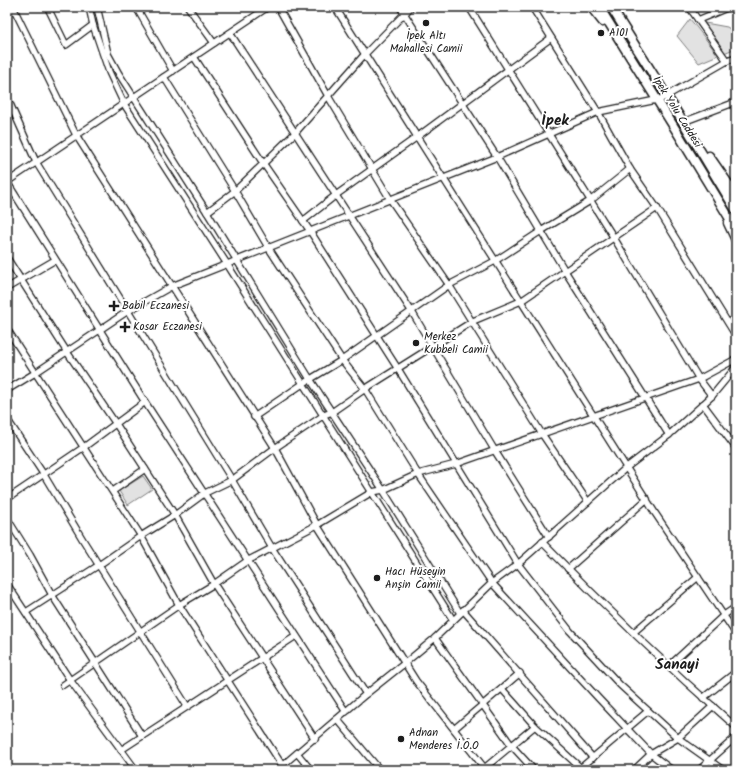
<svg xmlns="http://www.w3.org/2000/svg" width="743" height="777" viewBox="0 0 743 777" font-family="Kalam,sans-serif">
<rect width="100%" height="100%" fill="#fff"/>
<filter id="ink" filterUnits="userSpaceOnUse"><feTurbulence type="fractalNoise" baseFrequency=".025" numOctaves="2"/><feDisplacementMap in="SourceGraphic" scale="8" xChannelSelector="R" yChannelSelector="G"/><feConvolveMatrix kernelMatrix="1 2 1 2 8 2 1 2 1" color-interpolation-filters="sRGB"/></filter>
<g filter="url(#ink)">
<g fill="#e2e2e2" stroke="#7f7f7f">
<path d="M 690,19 L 718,55 L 699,63 L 677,36 Z"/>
<path d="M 705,23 L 727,27 L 736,33 L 736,48 L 724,53 Z"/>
<path d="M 143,476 L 152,489 L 128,505 L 119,491 Z"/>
</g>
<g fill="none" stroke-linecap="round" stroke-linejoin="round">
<g stroke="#1c1c1c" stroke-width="8">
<g id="minor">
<path d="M 13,7 L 76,135 L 275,448 L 317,525 L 416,681 L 486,770"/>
<path d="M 89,7 L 93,25 L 109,72 L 124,104 L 227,264 L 453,620"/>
<path d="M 97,7 L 108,54 L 119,74 L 207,212 L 310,379 L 383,490 L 460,613"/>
<path d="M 136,7 L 173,71"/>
<path d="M 188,7 L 214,43"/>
<path d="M 278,7 L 328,96 L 390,199 L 449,285 L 542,434 L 588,502"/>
<path d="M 335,7 L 655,513 L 736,634"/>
<path d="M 400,7 L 497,157 L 565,271 L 669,435"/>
<path d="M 469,7 L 614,238 L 699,379 L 712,396"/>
<path d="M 532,7 L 598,112 L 630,169 L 657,208 L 736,336"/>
<path d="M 689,7 L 727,61"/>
<path d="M 48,8 L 66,45 L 93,25"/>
<path d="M 698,20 L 729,7"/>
<path d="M 230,33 L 412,312 L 495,451 L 549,537"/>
<path d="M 194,57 L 263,163 L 310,231 L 398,369 L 518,564 L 570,631 L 620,685 L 678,738 L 723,770"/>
<path d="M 164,77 L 235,191 L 268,247 L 342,360 L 365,389 L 418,474 L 492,583 L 599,699 L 651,754 L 672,770"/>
<path d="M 7,97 L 36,162 L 232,480 L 272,548 L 366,694"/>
<path d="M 683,122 L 736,102"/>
<path d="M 7,182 L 145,402 L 346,712"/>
<path d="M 7,182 L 268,7"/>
<path d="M 207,212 L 235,191 L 295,133 L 365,54 L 411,7"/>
<path d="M 303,221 L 336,195 L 417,137 L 551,38"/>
<path d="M 7,258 L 67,352 L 116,424 L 175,515 L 214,584 L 315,739"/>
<path d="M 7,288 L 55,260"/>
<path d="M 7,329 L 141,536 L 179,605 L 282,765"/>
<path d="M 7,390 L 35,373 L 128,311 L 172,286 L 497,157 L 598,112 L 661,99 L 727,61 L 736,58"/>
<path d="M 703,404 L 736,448"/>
<path d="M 254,417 L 304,383 L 342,360 L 449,285 L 495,261 L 541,231 L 590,201 L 630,169"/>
<path d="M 7,419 L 44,475 L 83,540 L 187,706"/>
<path d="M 113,491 L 145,469"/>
<path d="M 7,499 L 84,447 L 145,402"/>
<path d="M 7,518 L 30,555 L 52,595 L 142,736"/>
<path d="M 542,542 C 604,606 669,668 736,727"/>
<path d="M 568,569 L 647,499"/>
<path d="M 7,584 L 70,680 L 136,770"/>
<path d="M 463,610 L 593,758"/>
<path d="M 26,612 L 99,565 L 141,536 L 175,515 L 205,493 L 232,480 L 275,448 L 324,415 L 332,412 L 365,389 L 473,321 L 521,301 L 657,208"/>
<path d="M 634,632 L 698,577"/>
<path d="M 435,638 L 512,746 L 534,770"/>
<path d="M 669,666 L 724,615 L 736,607"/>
<path d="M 63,685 L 179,605 L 214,584 L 247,561 L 317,525 L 372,492 L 383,490 L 418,474 L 456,464 L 699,379 L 736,359"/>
<path d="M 502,689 L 535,726 L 583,770"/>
<path d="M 703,698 L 736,672"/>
<path d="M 337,719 L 380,770"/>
<path d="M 454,729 L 520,673"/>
<path d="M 121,750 L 296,636"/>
<path d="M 297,753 L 311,770"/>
<path d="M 277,770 L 366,694 L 405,663 L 435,638 L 492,583 L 518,564 L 627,467 L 669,435 L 712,396 L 736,367"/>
<path d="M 482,770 L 535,726"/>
<path d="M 578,770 L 648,711"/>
<path d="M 634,770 L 651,754 L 678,738 L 713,706"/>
<path d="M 699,770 L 736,737"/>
</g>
</g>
<g stroke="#1c1c1c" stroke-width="11">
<g id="highway">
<path d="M 591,7 L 603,22"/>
<path d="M 599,7 L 674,127 L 736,229"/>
<path d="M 611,7 L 683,122 L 736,210"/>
<path d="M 709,156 L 736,195"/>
<path d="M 728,223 L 736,240"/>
</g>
</g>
<use href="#minor" stroke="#fff" stroke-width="5.5"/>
<use href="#highway" stroke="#fff" stroke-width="8"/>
</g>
</g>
<g fill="#1c1c1c" stroke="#fff" stroke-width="1.5">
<circle cx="426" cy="23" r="4"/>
<circle cx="601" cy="33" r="4"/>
<path d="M112 300h4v4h4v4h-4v4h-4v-4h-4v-4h4z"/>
<path d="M123 321h4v4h4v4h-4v4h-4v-4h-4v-4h4z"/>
<circle cx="416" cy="343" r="4"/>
<circle cx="377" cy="578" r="4"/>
<circle cx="401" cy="739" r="4"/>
</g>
<g text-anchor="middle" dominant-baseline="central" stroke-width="4" stroke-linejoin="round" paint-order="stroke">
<g font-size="11" fill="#1c1c1c" stroke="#fff" text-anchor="start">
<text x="609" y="33">A101</text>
<text x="426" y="36" text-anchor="middle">İpek Altı<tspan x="426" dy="13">Mahallesi Camii</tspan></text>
<text x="122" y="306">Babil Eczanesi</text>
<text x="133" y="327">Kosar Eczanesi</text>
<text x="424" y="337">Merkez<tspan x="424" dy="13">Kubbeli Camii</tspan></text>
<text x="385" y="572">Hacı Hüseyin<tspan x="385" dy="13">Anşin Camii</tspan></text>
<text x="409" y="733">Adnan<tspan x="409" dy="13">Menderes İ.Ö.O</tspan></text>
</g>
<g font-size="11" fill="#1c1c1c" stroke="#fff">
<text transform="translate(677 112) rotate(58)">İpek Yolu Caddesi</text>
</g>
<g font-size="15" font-weight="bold" fill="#1c1c1c" stroke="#fff">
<text x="555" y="121">İpek</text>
<text x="677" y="665">Sanayi</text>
</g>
</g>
<rect width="743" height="777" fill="none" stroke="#fff" stroke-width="24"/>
<rect x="12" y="12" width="719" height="753" fill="none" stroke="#1c1c1c" stroke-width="1.5" filter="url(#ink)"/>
</svg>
